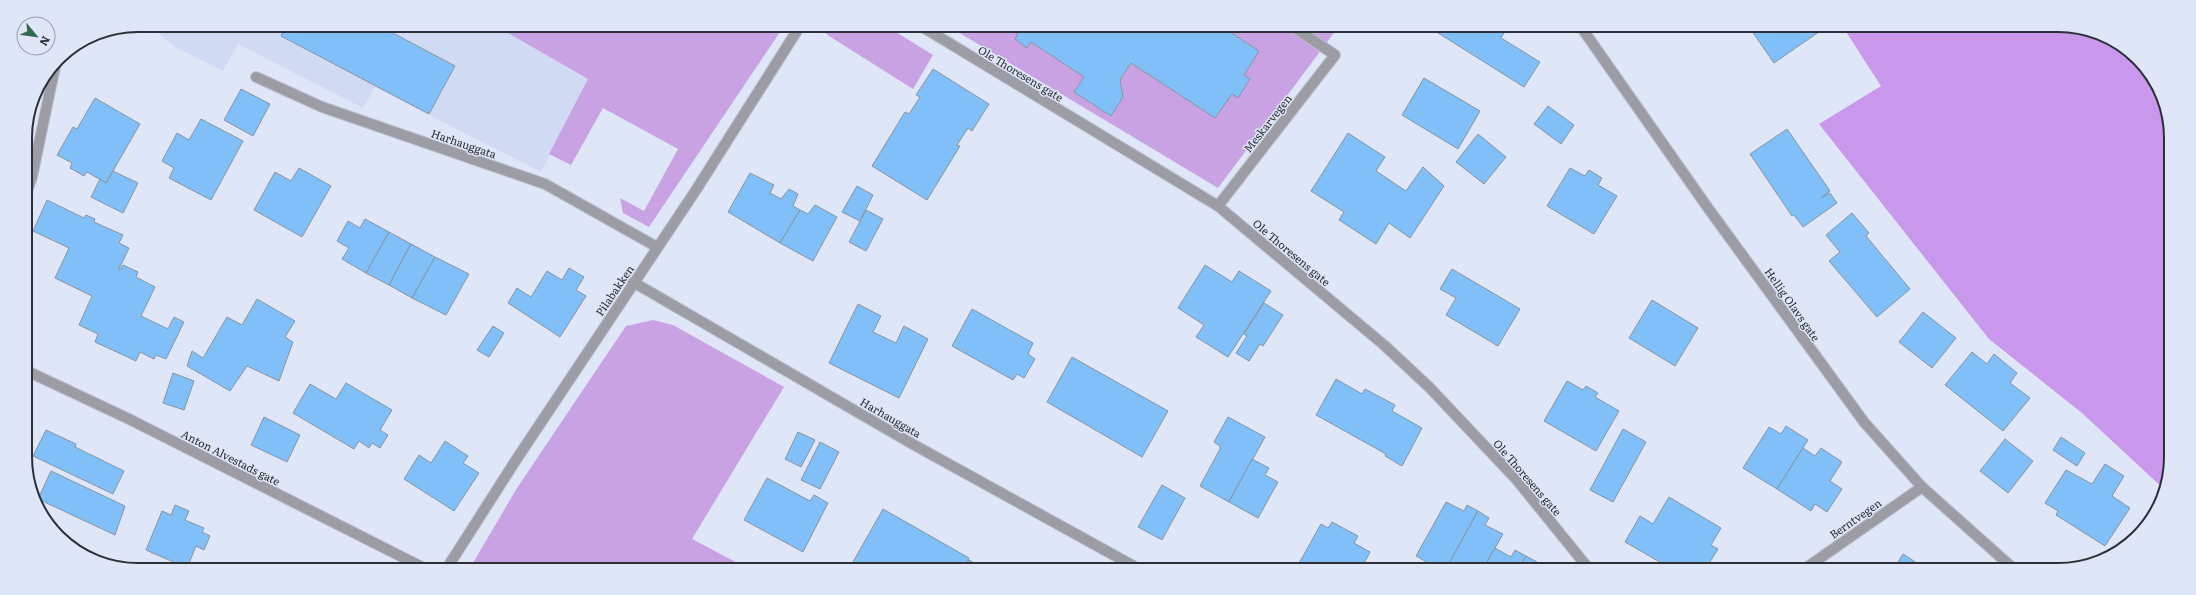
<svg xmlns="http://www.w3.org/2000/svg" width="2196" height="595" viewBox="0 0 2196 595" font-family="Literata,serif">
<rect width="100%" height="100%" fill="#dfe6f8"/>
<path fill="#d0daf2" d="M 149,25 L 494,25 L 589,79 L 541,172 L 375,87 L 363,108 L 238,44 L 223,71 L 176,48 Z"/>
<g fill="#c9a2e4">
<path d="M 494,25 L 784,26 L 649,227 L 623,213 L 620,198 L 644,211 L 678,149 L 603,108 L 571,165 L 549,154 L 588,79 Z"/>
<path d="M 818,26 L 892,26 L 891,29 L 933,55 L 913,89 L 829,36 Z"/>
<path d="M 948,26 L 1339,26 L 1218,188 Z"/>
<path d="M 653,320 L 673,325 L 784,387 L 692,539 L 747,568 L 470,568 L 517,488 L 626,326 Z"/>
</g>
<path fill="#c997eb" d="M 1843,27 L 2080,27 L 2138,58 L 2169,116 L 2169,479 L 2165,490 L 2082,413 L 1989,339 L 1819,124 L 1881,86 Z"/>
<g fill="#80bff7" stroke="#8795a2">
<path d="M 286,25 L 397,25 L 393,33 L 455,66 L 429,114 L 281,36 Z"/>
<path d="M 1006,26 L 1221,26 L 1259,51 L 1244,75 L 1250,79 L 1238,98 L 1232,94 L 1215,118 L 1131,63 L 1120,80 L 1123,97 L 1111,116 L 1074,92 L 1084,77 L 1031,42 L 1027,48 L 1015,39 L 1018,34 Z"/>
<path d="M 1427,26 L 1507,27 L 1501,38 L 1540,62 L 1524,87 Z"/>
<path d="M 1749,27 L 1826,27 L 1774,63 Z"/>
<path d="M 933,69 L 989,104 L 972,131 L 968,128 L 957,145 L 960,146 L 927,200 L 872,166 L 905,112 L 909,114 L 920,97 L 916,95 Z"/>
<path d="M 1424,78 L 1480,111 L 1458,149 L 1402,115 Z"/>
<path d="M 241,89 L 270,104 L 253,136 L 224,120 Z"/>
<path d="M 95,98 L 140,124 L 106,183 L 87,172 L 84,176 L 70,168 L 72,163 L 57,155 L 73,127 L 77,129 Z"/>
<path d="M 1548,106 L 1574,125 L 1561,144 L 1534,124 Z"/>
<path d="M 201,119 L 243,141 L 211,200 L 169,178 L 174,168 L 162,161 L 177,133 L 189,140 Z"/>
<path d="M 1787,129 L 1830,191 L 1821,198 L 1830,193 L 1837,203 L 1803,227 L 1794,215 L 1792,216 L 1750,154 Z"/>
<path d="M 1348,133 L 1385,157 L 1376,171 L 1406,191 L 1423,167 L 1444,186 L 1410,238 L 1389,223 L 1376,244 L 1339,220 L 1344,212 L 1311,191 Z"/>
<path d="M 1478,134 L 1506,157 L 1484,184 L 1456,162 Z"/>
<path d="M 299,168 L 331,186 L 302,237 L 254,210 L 275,172 L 291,181 Z"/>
<path d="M 1570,168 L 1585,176 L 1589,170 L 1602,178 L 1598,185 L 1617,196 L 1594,234 L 1547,206 Z"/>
<path d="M 113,171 L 138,183 L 123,213 L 91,197 L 100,179 L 106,183 Z"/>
<path d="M 750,173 L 774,185 L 770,193 L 781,199 L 789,189 L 798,194 L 793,206 L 800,210 L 780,243 L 728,212 Z"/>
<path d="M 857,186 L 873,195 L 860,221 L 842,212 Z"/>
<path d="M 47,200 L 84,218 L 86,215 L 95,219 L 94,222 L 123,235 L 119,243 L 129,248 L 119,269 L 120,270 L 123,265 L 138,272 L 136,277 L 155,287 L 141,316 L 168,329 L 174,317 L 184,322 L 166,359 L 156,355 L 154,359 L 140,352 L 136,361 L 95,342 L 98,334 L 79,325 L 92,296 L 55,278 L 69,248 L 33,231 Z"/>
<path d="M 815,205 L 837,217 L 813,261 L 780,243 L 800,210 L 808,214 Z"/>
<path d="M 866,210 L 883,219 L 866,251 L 849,242 Z"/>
<path d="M 1852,213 L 1869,233 L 1866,236 L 1910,289 L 1877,317 L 1829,261 L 1840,252 L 1826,235 Z"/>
<path d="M 365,219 L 389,232 L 366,273 L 342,259 L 349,248 L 337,241 L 348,221 L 360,228 Z"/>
<path d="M 389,232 L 411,244 L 389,285 L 366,273 Z"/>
<path d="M 411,244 L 435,257 L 412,298 L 389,285 Z"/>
<path d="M 435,257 L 469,274 L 446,315 L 412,298 Z"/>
<path d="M 1205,265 L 1232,282 L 1239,271 L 1271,291 L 1228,357 L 1196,337 L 1204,325 L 1178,308 Z"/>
<path d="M 569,268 L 584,277 L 576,290 L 586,296 L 560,337 L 508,303 L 517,288 L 531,297 L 547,271 L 562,280 Z"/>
<path d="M 1452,269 L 1520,309 L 1498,346 L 1446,315 L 1456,298 L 1440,289 Z"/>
<path d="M 257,299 L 295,321 L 285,337 L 293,342 L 279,381 L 247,366 L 230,391 L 187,366 L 192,351 L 203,358 L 227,317 L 242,325 Z"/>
<path d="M 1652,300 L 1698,328 L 1675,366 L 1629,338 Z"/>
<path d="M 1264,303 L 1283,315 L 1263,346 L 1260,344 L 1249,361 L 1236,353 L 1247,336 L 1244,334 Z"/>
<path d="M 858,304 L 881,316 L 873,332 L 896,343 L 904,326 L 928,339 L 899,398 L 829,363 Z"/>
<path d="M 972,309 L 1033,343 L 1028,354 L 1035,359 L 1024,378 L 1017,374 L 1013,380 L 952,346 Z"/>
<path d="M 1923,312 L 1956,338 L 1932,368 L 1899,342 Z"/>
<path d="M 493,326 L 504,333 L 489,357 L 477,350 Z"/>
<path d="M 1972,352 L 1987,364 L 1994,354 L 2017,373 L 2010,383 L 2030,398 L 2003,431 L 1945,385 Z"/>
<path d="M 1072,357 L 1168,411 L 1142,457 L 1047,402 Z"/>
<path d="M 173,373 L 194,381 L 184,410 L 163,403 Z"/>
<path d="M 1336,379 L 1362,394 L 1365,389 L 1395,405 L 1392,411 L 1422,428 L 1402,466 L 1385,456 L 1386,454 L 1316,415 Z"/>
<path d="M 1567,381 L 1583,390 L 1586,386 L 1598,393 L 1595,397 L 1619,411 L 1596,451 L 1544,421 Z"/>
<path d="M 346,383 L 392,410 L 380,430 L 388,435 L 380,448 L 372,443 L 369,448 L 359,441 L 354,449 L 293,413 L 310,384 L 336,399 Z"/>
<path d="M 264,417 L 300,435 L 287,462 L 251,445 Z"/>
<path d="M 1228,417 L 1265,437 L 1229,502 L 1200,486 L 1220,449 L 1220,446 L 1214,442 Z"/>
<path d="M 1786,426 L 1808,440 L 1777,489 L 1743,468 L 1769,427 L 1781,434 Z"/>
<path d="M 1623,429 L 1646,442 L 1613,502 L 1590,490 Z"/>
<path d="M 46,430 L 76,444 L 75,447 L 124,471 L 113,494 L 33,456 Z"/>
<path d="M 798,432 L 815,440 L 801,467 L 785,459 Z"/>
<path d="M 2061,437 L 2085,453 L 2077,466 L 2053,450 Z"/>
<path d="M 2005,439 L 2033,461 L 2008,493 L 1980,471 Z"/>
<path d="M 445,441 L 468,456 L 463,463 L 479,473 L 454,511 L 404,479 L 419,455 L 431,463 Z"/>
<path d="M 820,442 L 839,452 L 820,489 L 801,480 Z"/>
<path d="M 1803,448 L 1815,456 L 1821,448 L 1842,462 L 1830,481 L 1842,489 L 1827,512 L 1815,504 L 1811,511 L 1777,489 Z"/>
<path d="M 1252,459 L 1269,468 L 1265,475 L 1278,482 L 1258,518 L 1229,502 Z"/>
<path d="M 2105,464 L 2124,476 L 2112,496 L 2130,508 L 2105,546 L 2056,515 L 2058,511 L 2045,503 L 2066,470 L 2092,484 Z"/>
<path d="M 51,471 L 125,506 L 115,535 L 38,499 Z"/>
<path d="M 767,478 L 810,501 L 814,495 L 828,503 L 803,552 L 744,520 Z"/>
<path d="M 1162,485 L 1185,498 L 1162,540 L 1138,527 Z"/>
<path d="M 1669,497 L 1721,528 L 1711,545 L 1718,549 L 1706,568 L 1700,564 L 1697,569 L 1672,569 L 1625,542 L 1640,516 L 1653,524 Z"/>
<path d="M 1446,502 L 1464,511 L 1467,505 L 1478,511 L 1446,569 L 1439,569 L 1416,556 Z"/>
<path d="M 175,505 L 189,511 L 185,520 L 204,528 L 202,532 L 210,536 L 204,550 L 196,546 L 187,568 L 146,550 L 162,511 L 171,515 Z"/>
<path d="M 883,509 L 969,558 L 963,569 L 849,569 Z"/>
<path d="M 1478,511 L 1489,518 L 1485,525 L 1503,534 L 1483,569 L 1446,569 Z"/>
<path d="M 1332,522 L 1358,536 L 1354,543 L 1370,552 L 1361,569 L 1305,569 L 1298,565 L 1321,524 L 1328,528 Z"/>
<path d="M 1495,548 L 1511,557 L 1515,550 L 1526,556 L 1519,569 L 1483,569 Z"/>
<path d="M 1903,554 L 1917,563 L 1913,570 L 1893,570 Z"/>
<path d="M 1526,556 L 1537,562 L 1533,569 L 1519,569 Z"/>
<path d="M 969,560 L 984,569 L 964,569 Z"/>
<path d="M 1250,564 L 1260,569 L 1247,569 Z"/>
</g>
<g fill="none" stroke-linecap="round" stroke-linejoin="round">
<g stroke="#bbc1d1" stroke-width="12">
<g id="minor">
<path d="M 921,26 L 1218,206 L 1384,345 L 1429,387 L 1516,479 L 1589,569"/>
<path d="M 1581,27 L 1708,208 L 1864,422 L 1922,487 L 2015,570"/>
<path d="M 256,77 L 322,107 L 545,184 L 657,247"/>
<path d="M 26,194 L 32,177 L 56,62"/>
<path d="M 1218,206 L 1335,55 L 1292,26"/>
<path d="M 633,282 L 916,446 L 1139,569"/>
<path d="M 27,371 L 129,419 L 424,568"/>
<path d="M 447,568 L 516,460 L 696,190 L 800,26"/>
<path d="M 1803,570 L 1922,487"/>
</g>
</g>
<use href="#minor" stroke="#9c9ca4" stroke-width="10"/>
</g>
<g text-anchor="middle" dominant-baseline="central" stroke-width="3" stroke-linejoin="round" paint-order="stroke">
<g font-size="11" fill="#2c2f36" stroke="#dfe6f8">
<text transform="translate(1021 73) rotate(31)">Ole Thoresens gate</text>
<text transform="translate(1267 123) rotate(-52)">Meskarvegen</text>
<text transform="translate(464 143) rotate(19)">Harhauggata</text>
<text transform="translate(1292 252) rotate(40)">Ole Thoresens gate</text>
<text transform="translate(614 290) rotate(-56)">Pilabakken</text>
<text transform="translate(1793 304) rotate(55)">Hellig Olavs gate</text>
<text transform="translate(891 417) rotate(30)">Harhauggata</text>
<text transform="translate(231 457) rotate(27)">Anton Alvestads gate</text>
<text transform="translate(1528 477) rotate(49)">Ole Thoresens gate</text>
<text transform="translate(1855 518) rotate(-35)">Berntvegen</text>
</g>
</g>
<path d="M0 0H2196V595H0ZM138 32H2058A106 106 0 0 1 2164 138V457A106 106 0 0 1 2058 563H138A106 106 0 0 1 32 457V138A106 106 0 0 1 138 32Z" fill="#dfe6f8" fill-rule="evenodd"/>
<path fill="none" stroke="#2c2f36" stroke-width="2" d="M138 32H2058A106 106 0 0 1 2164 138V457A106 106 0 0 1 2058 563H138A106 106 0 0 1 32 457V138A106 106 0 0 1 138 32Z"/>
<g transform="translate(36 36) rotate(119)"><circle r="19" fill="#dfe6f8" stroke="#979daa"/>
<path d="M0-3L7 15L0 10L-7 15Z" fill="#32684e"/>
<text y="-6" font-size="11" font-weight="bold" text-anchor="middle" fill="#2c2f36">N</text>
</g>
</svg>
